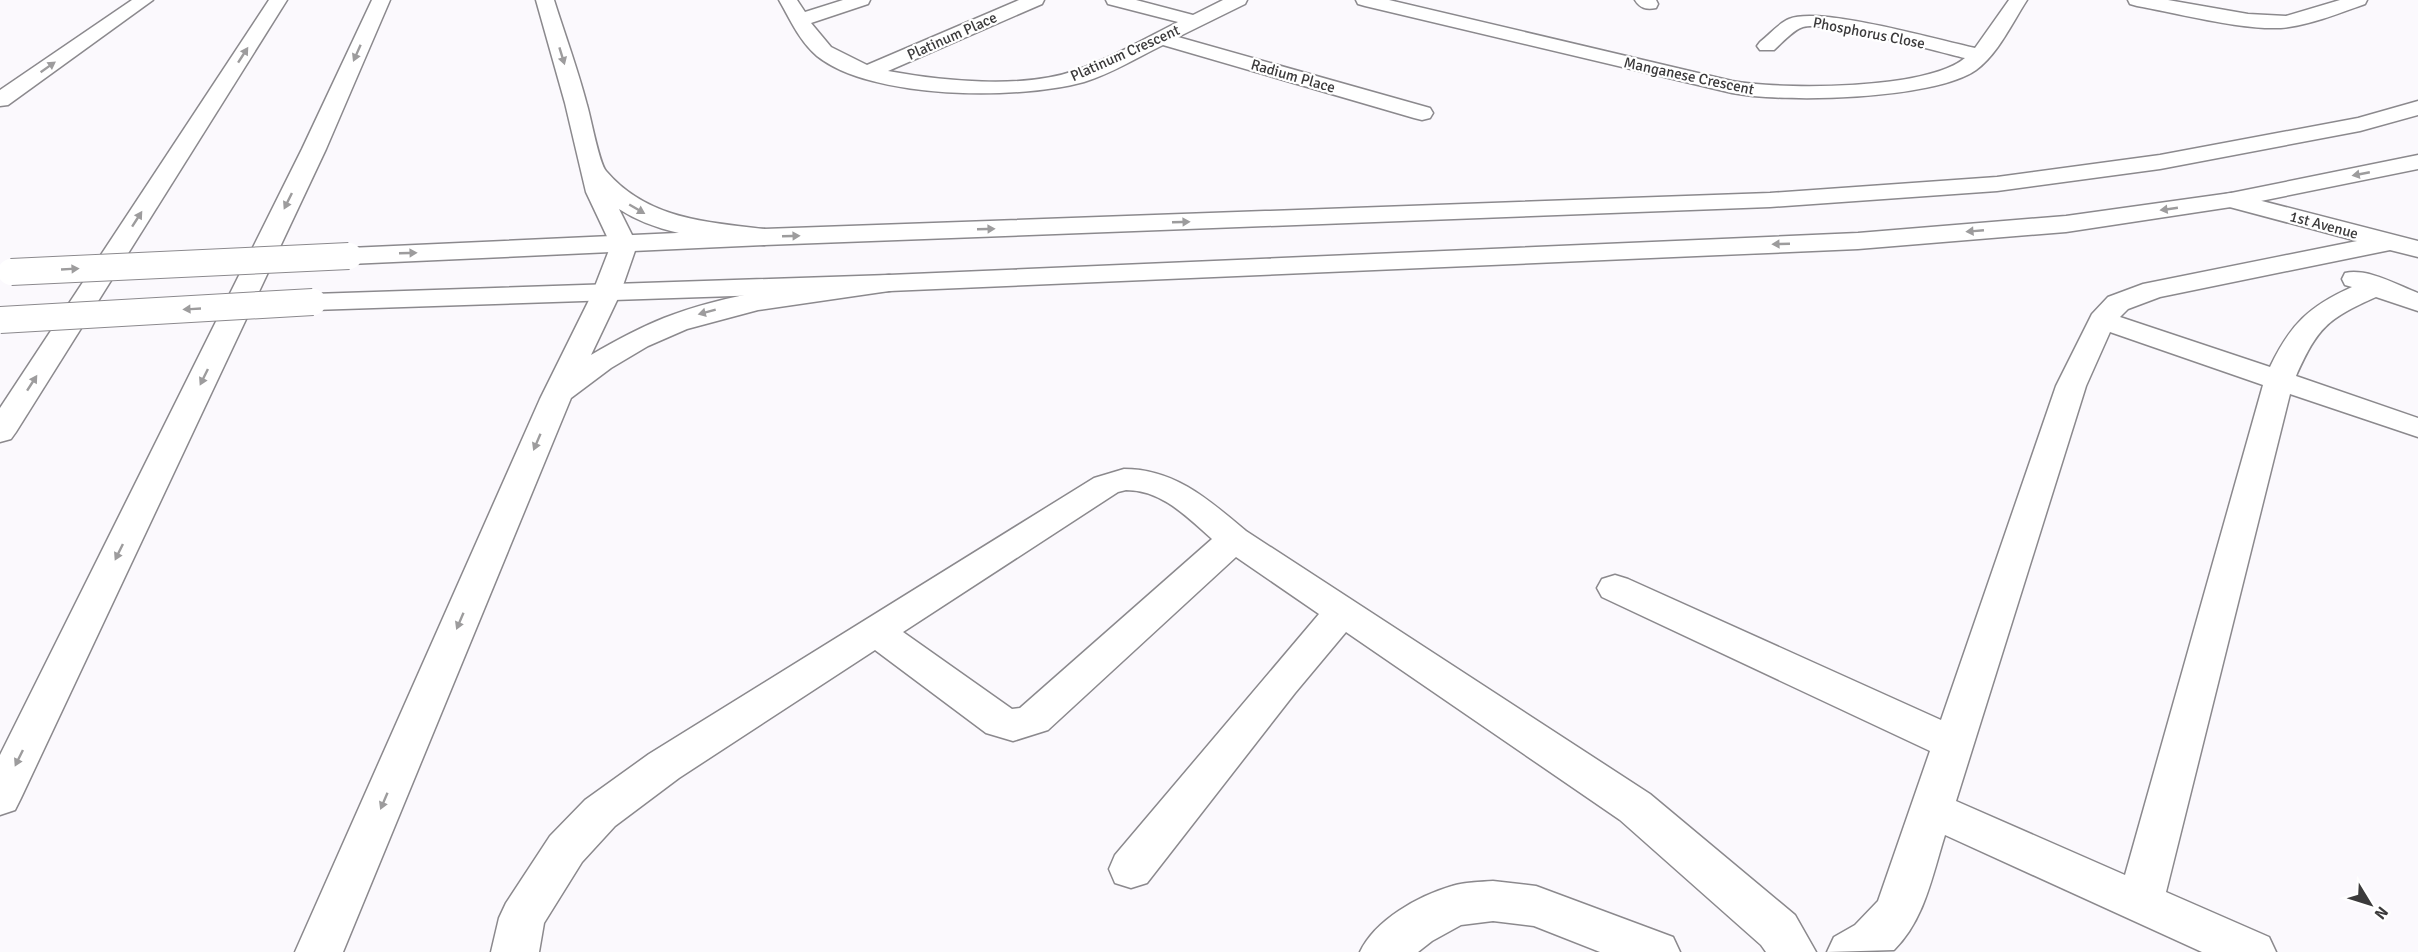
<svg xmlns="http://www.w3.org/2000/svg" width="2418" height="952" viewBox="0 0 2418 952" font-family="Signika,sans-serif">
<rect width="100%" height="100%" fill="#fbf9fd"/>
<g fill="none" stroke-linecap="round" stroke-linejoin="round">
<g stroke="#8b898d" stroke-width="3">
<g id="minor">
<path d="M 779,0 L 797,0 L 805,12 L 843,0 L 870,0 L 868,4 L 811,23 L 831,47 L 867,65 L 1019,0 L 1044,0 L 1042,4 L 888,71 C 942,81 1023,89 1074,71 C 1110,59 1144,39 1178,22 L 1108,4 L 1106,0 L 1136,0 L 1193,15 L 1223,0 L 1247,0 L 1245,4 L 1178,37 L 1430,108 L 1433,113 L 1430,118 L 1422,120 L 1414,118 L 1163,45 C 1138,57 1111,74 1084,82 C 1019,100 872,100 817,56 C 800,42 790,19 779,0 Z"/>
<path d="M 1356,0 L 1389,0 L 1732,81 C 1780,90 1928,90 1965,58 C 1934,51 1828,20 1803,27 C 1793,30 1782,43 1774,50 L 1760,50 L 1757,46 L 1760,42 C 1769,35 1779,23 1789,19 C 1820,6 1937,40 1975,48 L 2009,0 L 2027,0 C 2012,23 1998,54 1976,70 C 1933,100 1783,103 1732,93 L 1365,6 L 1358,4 Z"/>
<path d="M 1635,0 L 1656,0 L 1658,4 L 1656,8 C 1646,10 1640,8 1635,0 Z"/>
<path d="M 2128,0 L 2168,0 L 2248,14 L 2286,16 L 2340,0 L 2367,0 L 2365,4 C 2340,13 2315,23 2289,27 C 2251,33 2177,13 2137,6 L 2130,4 Z"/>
<path d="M 2231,193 L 2418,241 L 2418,257 L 2390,250 L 2160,297 L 2128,309 L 2120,317 L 2270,367 C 2290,325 2309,306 2352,287 L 2345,285 L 2342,279 L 2345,273 C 2368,268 2397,285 2418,293 L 2418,311 L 2376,297 C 2327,319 2318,327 2296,376 L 2418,418 L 2418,437 L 2290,394 L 2166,892 L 2269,937 L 2276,952 L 2202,952 L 1945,835 C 1932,876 1925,919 1894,950 L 1827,952 L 1834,937 L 1855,925 L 1878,901 L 1930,751 L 1602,597 L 1597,588 L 1602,579 L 1615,575 L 1628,579 L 1941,720 L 2056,386 L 2092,314 L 2108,297 L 2143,284 L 2357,241 L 2222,205 L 2219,200 L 2222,195 ZM 2110,332 L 2263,385 L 2125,875 L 1956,801 L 2086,386 Z"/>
<path d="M 1124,469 C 1175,469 1209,500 1246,531 L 1650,794 L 1795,915 L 1816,952 L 1766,952 L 1761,945 L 1620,820 L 1346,632 L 1295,693 L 1147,883 L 1131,888 L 1115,883 L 1109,869 L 1115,855 L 1319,614 L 1236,557 L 1048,730 L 1013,741 L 986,733 L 875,650 L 679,778 L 615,826 L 582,862 L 544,923 L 539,952 L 491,952 L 499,918 L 506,903 L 550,836 L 585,800 L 649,754 L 1094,478 ZM 1126,490 C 1162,490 1187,517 1212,539 L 1020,708 L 1012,709 L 903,632 L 1118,492 Z"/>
<path d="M 1493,881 L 1536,886 L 1673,937 L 1680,952 L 1600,952 L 1534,926 L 1493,921 L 1461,925 L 1432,941 L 1418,952 L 1360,952 C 1375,920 1418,896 1452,886 C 1464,882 1480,882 1493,881 Z"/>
</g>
</g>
<g stroke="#8b898d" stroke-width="3">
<g id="major">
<path d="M 2418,101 L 2418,115 L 2360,131 L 2160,169 L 1997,191 L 1770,207 L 764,245 L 349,264 L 340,262 L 336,256 L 340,250 L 349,248 L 764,229 L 1770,193 L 1997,177 L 2160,155 L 2358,118 Z"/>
<path d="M 2418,155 L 2418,169 L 2231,207 L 2066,232 L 1858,249 L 889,291 L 313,310 L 303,308 L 299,302 L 303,296 L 313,294 L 889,275 L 1858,233 L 2066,216 L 2231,193 Z"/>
</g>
</g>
<g stroke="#8b898d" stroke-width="3">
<g id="highway">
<path d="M 132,0 L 153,0 L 8,105 L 0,106 L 0,90 Z"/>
<path d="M 269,0 L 287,0 L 16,432 L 11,439 L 0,442 L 0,408 Z"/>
<path d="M 372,0 L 390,0 L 326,149 L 21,798 L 15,810 L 0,815 L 0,755 L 302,149 Z"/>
<path d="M 536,0 L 554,0 C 565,35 578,70 587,105 C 591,118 599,163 606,171 C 647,219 705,222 764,229 L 773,232 L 777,237 L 773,242 L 764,245 C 715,239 662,237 619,209 L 637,245 L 620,294 L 591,355 C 615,341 639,328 664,318 C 735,290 814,284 889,275 L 899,277 L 903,283 L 899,289 L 889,291 L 758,310 L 687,329 L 648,346 L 611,368 L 571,398 L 343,952 L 295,952 L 540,399 L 592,294 L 611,245 L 586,192 L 565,103 Z"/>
</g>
</g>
<use href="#minor" fill="#fff" fill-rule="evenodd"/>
<use href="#major" fill="#fff" fill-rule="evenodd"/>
<use href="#highway" fill="#fff" fill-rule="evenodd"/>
<g stroke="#8b898d" stroke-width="28" stroke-linecap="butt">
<g id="major-bridge">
<path d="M 11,272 L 349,256"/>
<path d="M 0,320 L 313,302"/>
</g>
</g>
<use href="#major-bridge" stroke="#fff" stroke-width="26"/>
</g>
<defs><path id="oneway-solid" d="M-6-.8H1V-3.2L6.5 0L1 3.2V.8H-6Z" transform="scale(1.5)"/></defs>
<g fill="#9d9c9d">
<use href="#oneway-solid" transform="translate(357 53) rotate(114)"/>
<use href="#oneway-solid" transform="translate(243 55) rotate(-57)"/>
<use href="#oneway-solid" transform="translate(562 56) rotate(73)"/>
<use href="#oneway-solid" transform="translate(48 67) rotate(-35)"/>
<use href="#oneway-solid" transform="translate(2361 174) rotate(169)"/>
<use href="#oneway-solid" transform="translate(288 201) rotate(116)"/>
<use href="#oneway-solid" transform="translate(637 209) rotate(30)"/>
<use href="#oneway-solid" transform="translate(2169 209) rotate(172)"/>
<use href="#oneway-solid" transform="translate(137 219) rotate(-57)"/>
<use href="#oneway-solid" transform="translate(1181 222) rotate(-2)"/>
<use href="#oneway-solid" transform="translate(986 229) rotate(-2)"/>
<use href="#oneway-solid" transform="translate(1975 231) rotate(175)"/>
<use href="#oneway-solid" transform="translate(791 236) rotate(-2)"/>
<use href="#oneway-solid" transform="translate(1781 244) rotate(178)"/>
<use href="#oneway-solid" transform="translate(408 253) rotate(-2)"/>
<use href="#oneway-solid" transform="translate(70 269) rotate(-3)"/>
<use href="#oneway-solid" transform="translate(192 309) rotate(177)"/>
<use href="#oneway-solid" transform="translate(707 312) rotate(165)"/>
<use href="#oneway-solid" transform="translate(204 377) rotate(116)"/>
<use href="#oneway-solid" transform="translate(32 383) rotate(-57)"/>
<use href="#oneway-solid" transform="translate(537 442) rotate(113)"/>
<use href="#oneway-solid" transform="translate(119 552) rotate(116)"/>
<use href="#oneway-solid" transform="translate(460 621) rotate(113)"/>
<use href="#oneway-solid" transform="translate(19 758) rotate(116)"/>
<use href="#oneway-solid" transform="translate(384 801) rotate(113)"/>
</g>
<g text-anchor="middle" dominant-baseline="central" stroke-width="4.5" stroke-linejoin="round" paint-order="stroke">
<g font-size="15" fill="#3b3a3b" stroke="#fff">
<text transform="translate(1869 33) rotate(11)">Phosphorus Close</text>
<text transform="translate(952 36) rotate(-24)">Platinum Place</text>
<text transform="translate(1125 53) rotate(-24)">Platinum Crescent</text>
<text transform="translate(1293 76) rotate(16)">Radium Place</text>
<text transform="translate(1689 76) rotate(12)">Manganese Crescent</text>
<text transform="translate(2324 225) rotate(15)">1st Avenue</text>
</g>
</g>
<g transform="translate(2370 904) rotate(128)" stroke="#ffffff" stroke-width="4.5" paint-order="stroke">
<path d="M0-4.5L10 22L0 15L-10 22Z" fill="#3b3a3b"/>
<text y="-9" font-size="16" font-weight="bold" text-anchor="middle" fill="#3b3a3b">N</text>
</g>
</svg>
